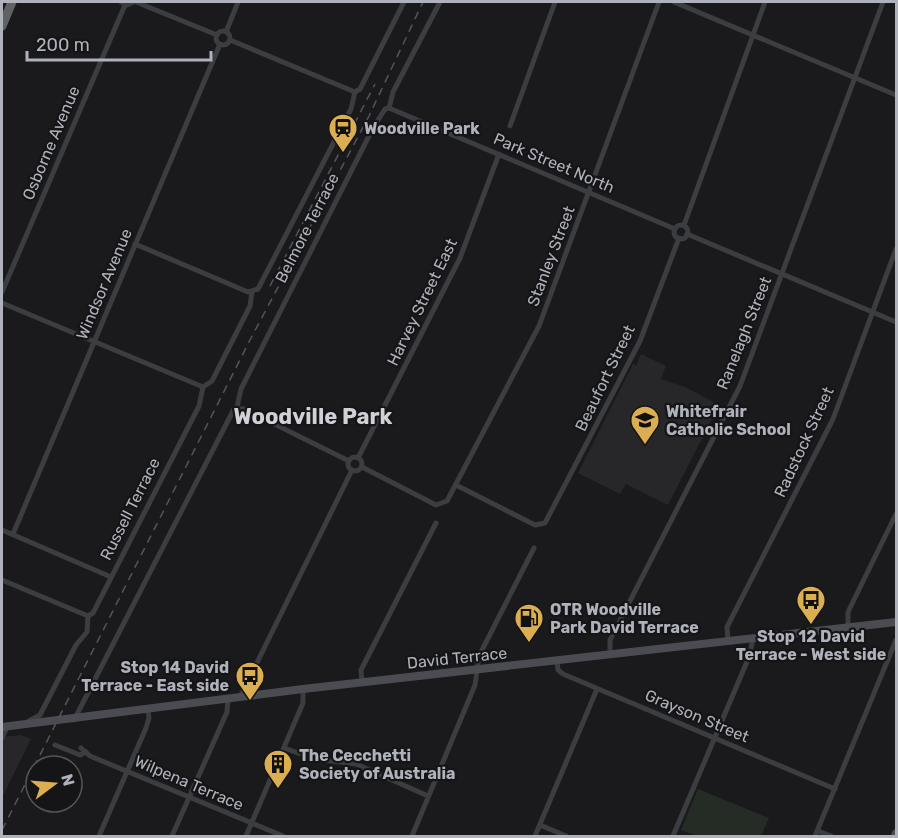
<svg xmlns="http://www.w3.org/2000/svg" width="898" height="838" viewBox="0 0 898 838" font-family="Rubik,sans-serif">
<rect width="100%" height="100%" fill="#1a1a1c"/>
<g fill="#272729">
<path d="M 641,354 L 666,366 L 661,379 L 685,387 L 719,405 L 668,505 L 626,484 L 620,494 L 578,473 L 633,364 L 636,366 Z"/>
<path d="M 21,735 L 31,739 L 2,798 L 2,737 Z"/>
</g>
<path fill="#252c26" d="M 698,789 L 769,818 L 761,836 L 697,836 L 681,830 Z"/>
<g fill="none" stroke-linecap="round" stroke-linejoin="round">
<g stroke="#3c3d41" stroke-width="5">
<path d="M 121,2 L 127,5 L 134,2"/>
<path d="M 136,2 L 217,35"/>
<path d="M 674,2 L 896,95"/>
<circle cx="223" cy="38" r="7"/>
<path d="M 226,32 L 238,2"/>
<path d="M 230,40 L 355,92"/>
<path d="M 389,108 L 675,229"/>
<path d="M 389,108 L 393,92 L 440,2"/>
<path d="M 510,126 L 555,2"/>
<path d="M 684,225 L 765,2"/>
<circle cx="681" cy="232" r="7"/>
<path d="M 687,234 L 896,322"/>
<path d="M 135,244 L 248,292 L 258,289 L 351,109 L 355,92 L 360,89 L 404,2"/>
<path d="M 2,292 L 125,5"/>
<path d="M 2,303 L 203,387"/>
<path d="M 203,387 L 212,381 L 250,306 L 252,292"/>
<path d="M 237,407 L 241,389 L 373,128 L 385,109 L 389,108"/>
<circle cx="355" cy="464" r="7"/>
<path d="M 358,458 L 460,258 L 499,154"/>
<path d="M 362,467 L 436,505 L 447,501 L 539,326 L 659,2"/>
<path d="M 456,485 L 535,525 L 545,523 L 640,341 L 679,238"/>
<path d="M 2,530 L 111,577"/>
<path d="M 13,534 L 220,44"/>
<path d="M 2,580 L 88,616"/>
<path d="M 848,628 L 848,612 L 896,514"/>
<path d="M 728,641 L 727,627 L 833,419 L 896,249"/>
<path d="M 610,655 L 610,640 L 740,386 L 883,2"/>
<path d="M 557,661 L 558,670 L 563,674 L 835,789"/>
<path d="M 362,682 L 361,670 L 436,523"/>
<path d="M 240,697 L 352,470"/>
<path d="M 74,720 L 234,409 L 244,409 L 349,461"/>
<path d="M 29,721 L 40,715 L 76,645 L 87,632 L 88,616 L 93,613 L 199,406 L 203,387"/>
<path d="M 2,738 L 7,727"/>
<path d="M 55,745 L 80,755 L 86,752"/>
<path d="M 81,748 L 90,756 L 283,836"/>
<path d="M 284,748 L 315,759 L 356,764 L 428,796"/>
<path d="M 540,825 L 566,836"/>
<path d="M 818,831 L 831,836"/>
<path d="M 99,836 L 146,728 L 149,718 L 148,710"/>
<path d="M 172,836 L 227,712 L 228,698"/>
<path d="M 246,836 L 303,703 L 303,689"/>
<path d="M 412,836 L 475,685 L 479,656 L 534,548"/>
<path d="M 535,836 L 597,689"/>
<path d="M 673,836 L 749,657 L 753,639"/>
<path d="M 815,836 L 896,640"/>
</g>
<g stroke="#4a4c51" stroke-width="8">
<path d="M 2,727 L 303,689 L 896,622"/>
<path d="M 895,836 L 896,833"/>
</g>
<path stroke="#606268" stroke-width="9" d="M 2,26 L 12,2"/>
<g stroke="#53555a" stroke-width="1.5" stroke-dasharray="8 6" stroke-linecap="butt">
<path d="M 270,286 L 375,84"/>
<path d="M 2,830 L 250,340 L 369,116 L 423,2"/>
</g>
</g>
<defs>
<g id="station-pin" transform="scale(1.5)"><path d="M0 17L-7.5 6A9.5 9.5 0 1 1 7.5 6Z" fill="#dcae52" stroke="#151517"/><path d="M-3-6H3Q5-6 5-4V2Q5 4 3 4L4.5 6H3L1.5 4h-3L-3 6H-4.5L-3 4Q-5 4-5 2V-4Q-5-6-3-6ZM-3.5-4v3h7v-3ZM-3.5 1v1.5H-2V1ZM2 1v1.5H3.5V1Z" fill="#111"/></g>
<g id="school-pin" transform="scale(1.5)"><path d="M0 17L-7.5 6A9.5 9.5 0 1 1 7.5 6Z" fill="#dcae52" stroke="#151517"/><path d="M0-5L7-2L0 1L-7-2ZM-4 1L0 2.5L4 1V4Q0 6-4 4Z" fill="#111"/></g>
<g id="bus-pin" transform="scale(1.5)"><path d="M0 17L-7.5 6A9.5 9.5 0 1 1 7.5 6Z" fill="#dcae52" stroke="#151517"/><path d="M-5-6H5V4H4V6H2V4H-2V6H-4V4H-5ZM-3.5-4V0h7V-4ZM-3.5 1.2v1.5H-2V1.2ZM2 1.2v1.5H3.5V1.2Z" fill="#111"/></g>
<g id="fuel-pin" transform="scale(1.5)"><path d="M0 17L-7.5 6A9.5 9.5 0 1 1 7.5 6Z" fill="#dcae52" stroke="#151517"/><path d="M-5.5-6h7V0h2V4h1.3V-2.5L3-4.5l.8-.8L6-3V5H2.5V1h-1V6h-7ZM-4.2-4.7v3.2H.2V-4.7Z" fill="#111"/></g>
<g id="building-pin" transform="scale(1.5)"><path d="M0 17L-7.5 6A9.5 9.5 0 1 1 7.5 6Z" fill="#dcae52" stroke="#151517"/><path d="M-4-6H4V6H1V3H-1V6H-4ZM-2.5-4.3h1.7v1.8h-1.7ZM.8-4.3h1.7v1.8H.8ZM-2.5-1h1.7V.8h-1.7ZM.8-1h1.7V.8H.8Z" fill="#111"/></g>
</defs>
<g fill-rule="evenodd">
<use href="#station-pin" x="343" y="128"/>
<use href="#school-pin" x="645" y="420"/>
<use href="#bus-pin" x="811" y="600"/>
<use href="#fuel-pin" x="529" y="618"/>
<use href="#bus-pin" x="250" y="676"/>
<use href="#building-pin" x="278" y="764"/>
</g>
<g text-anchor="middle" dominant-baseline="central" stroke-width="4.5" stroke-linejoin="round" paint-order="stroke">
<g font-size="16" font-weight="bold" fill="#afb2ba" stroke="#151517" text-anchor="start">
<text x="364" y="128">Woodville Park</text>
<text x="666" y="411">Whitefrair<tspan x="666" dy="18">Catholic School</tspan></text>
<text x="550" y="609">OTR Woodville<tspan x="550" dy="18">Park David Terrace</tspan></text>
<text x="811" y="636" text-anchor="middle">Stop 12 David<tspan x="811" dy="18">Terrace - West side</tspan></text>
<text x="229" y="667" text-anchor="end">Stop 14 David<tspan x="229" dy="18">Terrace - East side</tspan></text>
<text x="299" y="755">The Cecchetti<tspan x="299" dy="18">Society of Australia</tspan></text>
</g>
<g font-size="16" fill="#afb2ba" stroke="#151517">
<text transform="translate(51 143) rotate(-67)">Osborne Avenue</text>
<text transform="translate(554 163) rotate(23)">Park Street North</text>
<text transform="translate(307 228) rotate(-63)">Belmore Terrace</text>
<text transform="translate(551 256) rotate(-69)">Stanley Street</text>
<text transform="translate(104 284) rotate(-67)">Windsor Avenue</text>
<text transform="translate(422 302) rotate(-64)">Harvey Street East</text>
<text transform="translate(744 333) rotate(-68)">Ranelagh Street</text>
<text transform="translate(605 378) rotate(-64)">Beaufort Street</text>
<text transform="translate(804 442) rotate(-65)">Radstock Street</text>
<text transform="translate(130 509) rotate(-63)">Russell Terrace</text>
<text transform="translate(457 658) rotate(-6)">David Terrace</text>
<text transform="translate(697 716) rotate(23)">Grayson Street</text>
<text transform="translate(189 783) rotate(23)">Wilpena Terrace</text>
</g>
<g font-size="22" font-weight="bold" fill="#cfd1d7" stroke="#151517">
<text x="313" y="416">Woodville Park</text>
</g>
</g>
<rect width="898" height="838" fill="none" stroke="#afb2ba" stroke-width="6"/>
<g transform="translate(54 784) rotate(74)"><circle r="28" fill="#151517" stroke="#535458" stroke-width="1.5"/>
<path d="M0-4.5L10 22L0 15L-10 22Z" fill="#dcae52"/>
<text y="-9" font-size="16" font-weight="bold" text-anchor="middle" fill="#afb2ba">N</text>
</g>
<path d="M27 51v9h184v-9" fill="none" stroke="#afb2ba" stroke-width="3"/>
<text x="36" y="51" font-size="18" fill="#afb2ba" stroke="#151517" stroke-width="4.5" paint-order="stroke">200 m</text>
</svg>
